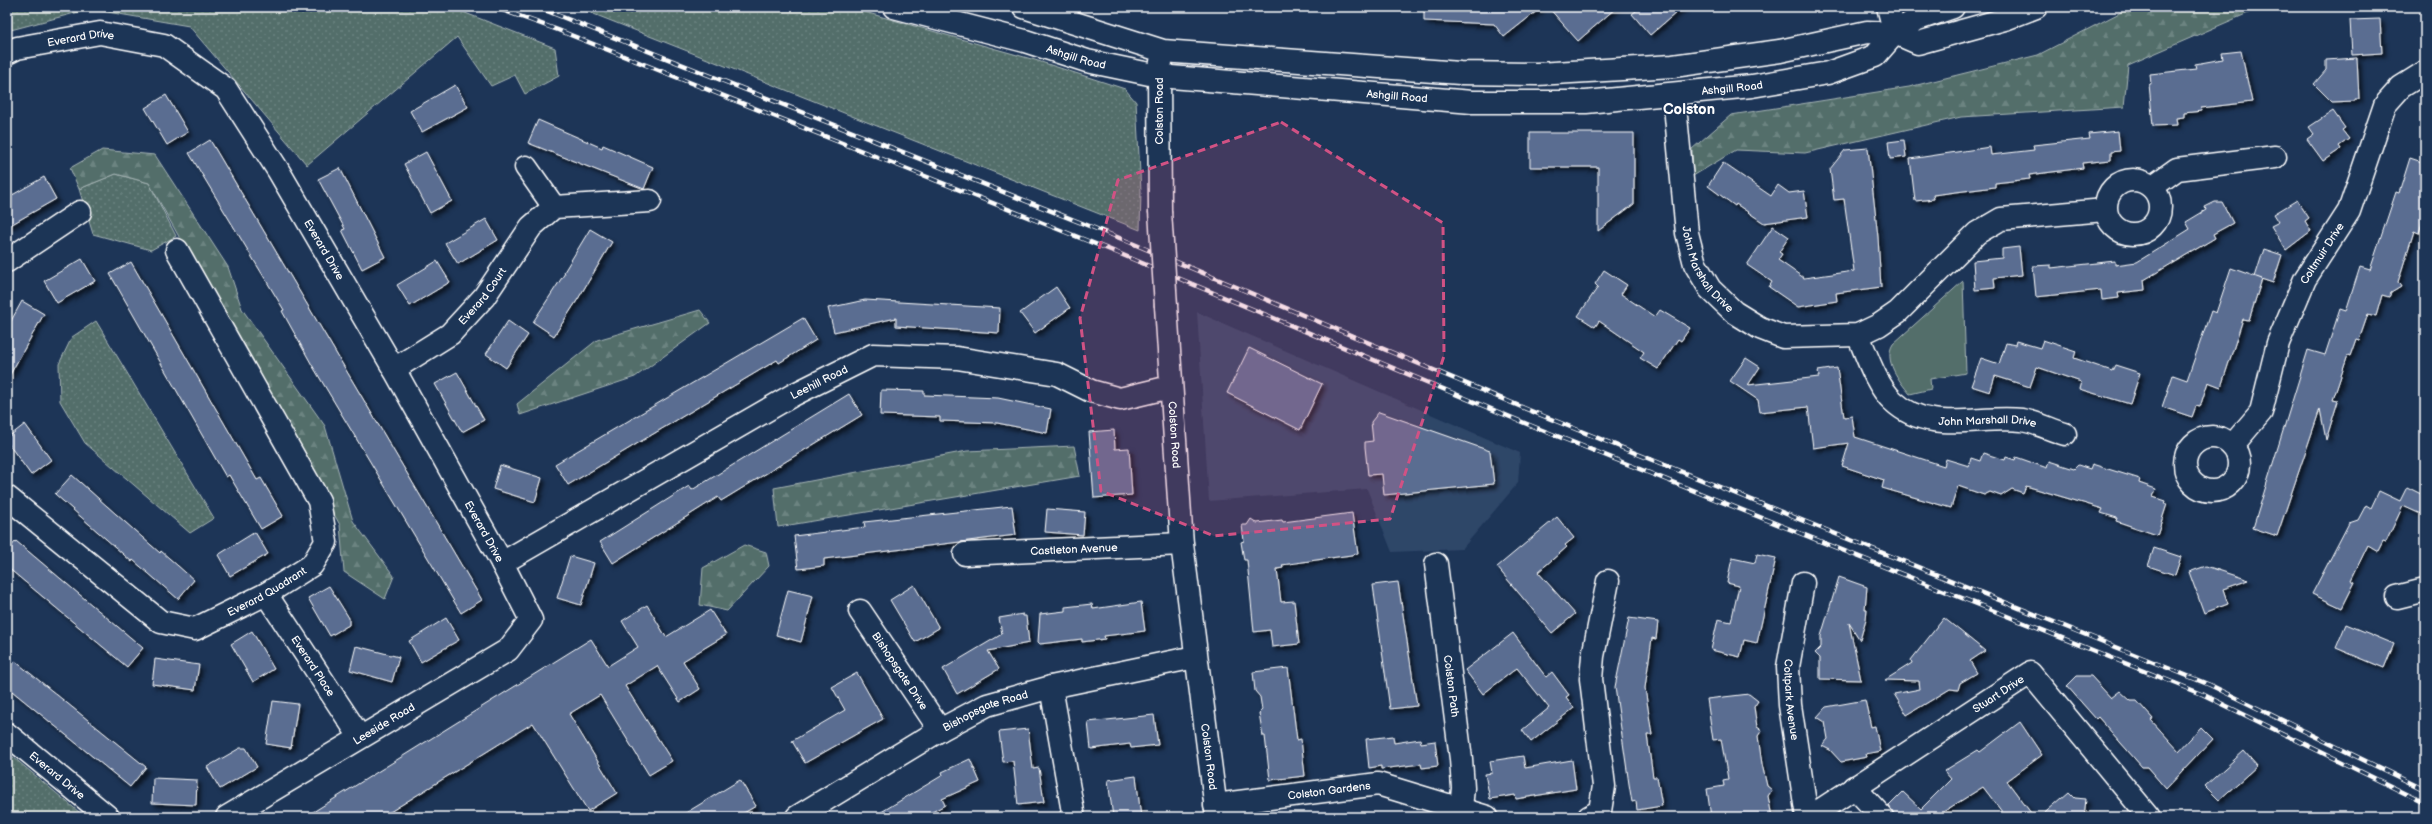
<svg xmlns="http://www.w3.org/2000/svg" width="2432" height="824" viewBox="0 0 2432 824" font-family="'Balsamiq Sans',sans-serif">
<defs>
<pattern id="grass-dots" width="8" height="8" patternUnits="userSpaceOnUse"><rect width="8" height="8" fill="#526e6b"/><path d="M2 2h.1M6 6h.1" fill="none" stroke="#6c8481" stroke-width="1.8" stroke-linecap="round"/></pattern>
<pattern id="forest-firs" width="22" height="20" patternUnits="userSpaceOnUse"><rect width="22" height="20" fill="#526e6b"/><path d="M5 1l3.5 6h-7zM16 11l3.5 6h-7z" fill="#6c8481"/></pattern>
<filter id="shadow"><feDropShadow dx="3.5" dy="3.5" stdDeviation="2" flood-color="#0009"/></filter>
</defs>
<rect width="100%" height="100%" fill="#1d3557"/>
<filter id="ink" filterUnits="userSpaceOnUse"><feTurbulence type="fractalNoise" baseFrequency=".025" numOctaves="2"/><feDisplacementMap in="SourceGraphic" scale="8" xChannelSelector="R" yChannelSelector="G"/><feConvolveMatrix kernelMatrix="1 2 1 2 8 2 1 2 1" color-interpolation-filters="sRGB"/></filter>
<g filter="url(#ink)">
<path fill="#2f4668" d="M 1197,312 L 1520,453 L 1518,483 L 1462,549 L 1392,552 L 1367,489 L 1209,501 Z"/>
<g fill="url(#grass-dots)" stroke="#a8b6b5">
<path d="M 7,7 L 450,7 L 555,48 L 559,76 L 525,94 L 515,75 L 491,86 L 457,37 L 307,165 L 189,26 L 90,9 L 7,31 Z"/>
<path d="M 576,7 L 847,7 L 1035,60 L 1125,89 L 1136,102 L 1141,191 L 1140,230 Z"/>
<path d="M 116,174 L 149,183 L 176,236 L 151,250 L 93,234 L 79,189 Z"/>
<path d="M 96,321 L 214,518 L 190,533 L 85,443 L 60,401 L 59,364 L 72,337 Z"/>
<path d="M 7,752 L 85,817 L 7,817 Z"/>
</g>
<g fill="url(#forest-firs)" stroke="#a8b6b5">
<path d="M 2131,7 L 2262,7 L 2128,65 L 2124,107 L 1961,117 L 1805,153 L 1736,150 L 1693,176 L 1692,149 L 1731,115 L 1909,87 L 2038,55 Z"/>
<path d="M 102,150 L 155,155 L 228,267 L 242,309 L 325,426 L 353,521 L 394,576 L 385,599 L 344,572 L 340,525 L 149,183 L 116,174 L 79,189 L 70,168 Z"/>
<path d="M 700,310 L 710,323 L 635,377 L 520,415 L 517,404 L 597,340 Z"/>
<path d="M 1074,446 L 1080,476 L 778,527 L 774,488 L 967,451 Z"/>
<path d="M 744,545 L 766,552 L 769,566 L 727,611 L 700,605 L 703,568 Z"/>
</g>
<path fill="#526e6b" stroke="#a8b6b5" d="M 1963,281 L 1966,373 L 1930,379 L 1931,389 L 1910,394 C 1899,381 1883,360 1893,344 Z"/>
<g fill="#5a6d91" stroke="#fff" filter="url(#shadow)">
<path d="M 1424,7 L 1542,7 L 1504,37 L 1494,24 L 1424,21 Z"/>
<path d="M 1548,7 L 1617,7 L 1578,41 Z"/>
<path d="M 1641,7 L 1683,7 L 1650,35 L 1632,14 Z"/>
<path d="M 2380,19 L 2382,53 L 2352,55 L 2350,20 Z"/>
<path d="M 2241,51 L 2252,102 L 2201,108 L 2202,111 L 2184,113 L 2184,117 L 2176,118 L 2177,125 L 2153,126 L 2149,84 L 2151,84 L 2150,74 L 2196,69 L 2195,64 L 2223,59 L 2222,53 Z"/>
<path d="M 2357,58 L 2359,99 L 2355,99 L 2355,101 L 2332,102 L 2314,84 L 2326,70 L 2326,60 Z"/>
<path d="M 455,85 L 468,107 L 422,132 L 410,111 Z"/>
<path d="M 166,95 L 188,132 L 167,145 L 145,108 Z"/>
<path d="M 2333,111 L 2345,128 L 2342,130 L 2349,139 L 2339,146 L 2341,149 L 2323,161 L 2307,139 L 2314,134 L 2309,127 Z"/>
<path d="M 538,120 L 602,148 L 603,145 L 653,167 L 644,189 L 528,143 Z"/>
<path d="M 2118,131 L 2120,151 L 2111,152 L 2111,160 L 2082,163 L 2083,168 L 2029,175 L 2030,179 L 1995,183 L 1995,187 L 1933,195 L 1934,199 L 1915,201 L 1910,159 L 1990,147 L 1991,155 L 2034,150 L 2033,145 L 2090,139 L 2089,134 Z"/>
<path d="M 1530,133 L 1634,133 L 1634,204 L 1598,231 L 1598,167 L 1530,167 Z"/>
<path d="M 210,140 L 482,600 L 461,613 L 312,365 L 282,311 L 284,310 L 189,153 Z"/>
<path d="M 1904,140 L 1906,157 L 1890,159 L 1888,142 Z"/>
<path d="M 1868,148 L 1878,237 L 1881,287 L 1836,293 L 1837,301 L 1798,307 L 1769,287 L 1772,282 L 1747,265 L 1773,226 L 1789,237 L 1779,252 L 1782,254 L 1778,260 L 1804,278 L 1854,271 L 1844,199 L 1834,200 L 1830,169 L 1845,150 Z"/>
<path d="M 426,152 L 452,201 L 430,213 L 404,164 Z"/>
<path d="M 2410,158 L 2425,163 L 2425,213 L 2419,233 L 2414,231 L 2398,282 L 2401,287 L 2391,293 L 2389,297 L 2382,295 L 2376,316 L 2368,314 L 2359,340 L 2356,339 L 2350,356 L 2348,355 L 2333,400 L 2338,401 L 2326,440 L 2320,409 L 2277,536 L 2253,528 L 2308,350 L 2325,355 L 2340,309 L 2346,311 L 2360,267 L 2370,270 L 2396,192 L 2399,193 Z"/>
<path d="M 1723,163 L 1771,196 L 1778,185 L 1789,193 L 1804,191 L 1808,217 L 1764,223 L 1736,204 L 1735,206 L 1708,186 Z"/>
<path d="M 340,168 L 385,257 L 362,269 L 342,230 L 345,229 L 318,179 Z"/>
<path d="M 44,177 L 56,199 L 7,227 L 7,198 Z"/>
<path d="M 2297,200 L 2309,218 L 2305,221 L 2311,231 L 2286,250 L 2271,226 L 2279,222 L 2274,214 Z"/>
<path d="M 2215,202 L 2222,202 L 2233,223 L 2213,234 L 2215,238 L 2144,280 L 2145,290 L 2118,293 L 2119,298 L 2102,300 L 2101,290 L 2036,297 L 2033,266 L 2051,265 L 2051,268 L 2115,261 L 2115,265 L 2137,262 L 2190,229 L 2186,222 L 2206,210 L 2205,207 Z"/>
<path d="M 486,219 L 498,240 L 458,264 L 445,243 Z"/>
<path d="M 590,229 L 612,242 L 578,299 L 554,336 L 533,322 L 565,273 L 564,272 Z"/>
<path d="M 2019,247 L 2022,275 L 1994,278 L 1995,288 L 1975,290 L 1973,261 L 2002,258 L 2002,249 Z"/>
<path d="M 2264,249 L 2282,255 L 2273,283 L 2255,277 Z"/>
<path d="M 82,259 L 95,281 L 57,303 L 44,281 Z"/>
<path d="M 437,261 L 450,282 L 410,306 L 397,285 Z"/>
<path d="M 131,262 L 257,480 L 261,478 L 283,516 L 261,529 L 229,475 L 226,477 L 110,274 Z"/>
<path d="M 2231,268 L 2262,279 L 2249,320 L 2243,319 L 2221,387 L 2208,382 L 2200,407 L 2196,406 L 2192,417 L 2162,407 L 2173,375 L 2187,380 L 2211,311 L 2216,313 Z"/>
<path d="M 1604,270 L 1627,285 L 1621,294 L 1655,317 L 1660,310 L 1690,328 L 1681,341 L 1678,339 L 1658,369 L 1640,358 L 1644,352 L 1599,321 L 1595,327 L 1578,316 L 1598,287 L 1595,284 Z"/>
<path d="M 1056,287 L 1070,308 L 1035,333 L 1020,313 Z"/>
<path d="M 865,300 L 1000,308 L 999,333 L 896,326 L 896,318 L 834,332 L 828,308 Z"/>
<path d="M 22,301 L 44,314 L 7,380 L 7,328 Z"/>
<path d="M 803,318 L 816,340 L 779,363 L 777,360 L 568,485 L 555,464 Z"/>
<path d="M 508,321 L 528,335 L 506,368 L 486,354 Z"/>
<path d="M 2043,340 L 2076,351 L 2074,358 L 2112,371 L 2115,365 L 2140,373 L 2130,404 L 2079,389 L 2081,382 L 2037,367 L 2030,387 L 1995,376 L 1990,392 L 1971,386 L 1981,358 L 1999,364 L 2006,343 L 2015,345 L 2016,341 L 2040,348 Z"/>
<path d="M 1249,348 L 1322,384 L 1300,430 L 1227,393 Z"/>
<path d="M 1746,358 L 1760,367 L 1748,385 L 1819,377 L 1818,371 L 1837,368 L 1844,417 L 1852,416 L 1855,437 L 1944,466 L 1946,459 L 1969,466 L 1971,458 L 1980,461 L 1983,453 L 2005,460 L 2006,457 L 2015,460 L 2016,457 L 2047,468 L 2049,461 L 2074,469 L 2078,465 L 2090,469 L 2092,464 L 2140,479 L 2139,483 L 2156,489 L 2153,497 L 2165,501 L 2164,504 L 2167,504 L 2157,535 L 2116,521 L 2117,518 L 2101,513 L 2103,509 L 2026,486 L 2023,493 L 2012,489 L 2001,496 L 1990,492 L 1984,495 L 1958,486 L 1951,508 L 1882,488 L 1884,480 L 1842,466 L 1849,443 L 1813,448 L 1808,407 L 1760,412 L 1758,400 L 1730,381 Z"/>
<path d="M 457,372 L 484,420 L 462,432 L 435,384 Z"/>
<path d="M 881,390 L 924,391 L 924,395 L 998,398 L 1051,409 L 1047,433 L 997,423 L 940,421 L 940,417 L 880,415 Z"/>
<path d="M 849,394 L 862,415 L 721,501 L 718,497 L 613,563 L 600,542 L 689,486 L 692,490 Z"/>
<path d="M 1379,412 L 1490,451 L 1494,484 L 1384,495 L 1382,474 L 1368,475 L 1365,447 L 1365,442 L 1373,441 L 1371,422 Z"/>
<path d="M 25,424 L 51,460 L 31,475 L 7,442 L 7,438 Z"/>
<path d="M 1114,430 L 1115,449 L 1129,448 L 1132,495 L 1094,498 L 1089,432 Z"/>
<path d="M 500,465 L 542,478 L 535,502 L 493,489 Z"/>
<path d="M 72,475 L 160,553 L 161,551 L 194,580 L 178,599 L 133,560 L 132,562 L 55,494 Z"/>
<path d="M 2407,487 L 2425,496 L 2425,516 L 2403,506 L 2386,542 L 2383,541 L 2378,551 L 2368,545 L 2351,580 L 2355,582 L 2342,608 L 2312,594 L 2349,523 L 2358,520 L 2366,505 L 2371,508 L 2379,491 L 2400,501 Z"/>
<path d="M 1012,506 L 1016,535 L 824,559 L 824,566 L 798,569 L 794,536 L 865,527 L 864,522 Z"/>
<path d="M 1047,509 L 1085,512 L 1083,535 L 1045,532 Z"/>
<path d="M 1352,513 L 1358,554 L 1282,565 L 1283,568 L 1277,569 L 1281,602 L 1294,601 L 1299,644 L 1272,647 L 1270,630 L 1254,632 L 1247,560 L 1244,560 L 1241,542 L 1244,541 L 1242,525 L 1247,525 L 1251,519 L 1257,523 L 1282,520 L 1283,522 Z"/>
<path d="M 1557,517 L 1574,538 L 1565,545 L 1567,547 L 1538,572 L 1575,614 L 1552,633 L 1497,567 Z"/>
<path d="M 255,532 L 268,554 L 230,576 L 218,555 Z"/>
<path d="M 16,541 L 143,648 L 127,667 L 7,567 L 7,551 Z"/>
<path d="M 2154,548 L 2181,557 L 2175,575 L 2148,566 Z"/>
<path d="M 1757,554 L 1776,558 L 1757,643 L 1744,640 L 1740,657 L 1711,650 L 1718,619 L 1731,622 L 1739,586 L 1727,583 L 1732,558 L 1755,563 Z"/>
<path d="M 570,556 L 594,563 L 581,605 L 557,598 Z"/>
<path d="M 2206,566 L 2249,580 L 2223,589 L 2228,604 L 2204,613 L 2189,572 Z"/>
<path d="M 1839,577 L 1867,587 L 1865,609 L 1867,609 L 1866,619 L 1860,640 L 1849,623 L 1861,680 L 1820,679 L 1820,658 L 1815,653 L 1821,647 L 1821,636 Z"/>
<path d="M 1398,582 L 1417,706 L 1390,709 L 1373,585 Z"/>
<path d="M 914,585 L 939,628 L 915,642 L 890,600 Z"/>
<path d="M 329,586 L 349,618 L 349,625 L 330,636 L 308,598 Z"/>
<path d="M 788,590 L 813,596 L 801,642 L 776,635 Z"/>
<path d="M 1141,602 L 1145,631 L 1104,636 L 1105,639 L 1082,642 L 1082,639 L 1040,644 L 1038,642 L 1040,614 L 1065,611 L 1065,607 L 1092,604 L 1093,609 Z"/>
<path d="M 647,605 L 666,637 L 710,610 L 726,635 L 683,661 L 700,689 L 680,702 L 657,666 L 625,686 L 672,761 L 649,775 L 600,695 L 569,714 L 617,793 L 588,811 L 533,723 L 382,817 L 305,817 L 591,639 L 608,666 L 638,647 L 622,621 Z"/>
<path d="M 1023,614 L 1023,616 L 1026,616 L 1029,643 L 988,651 L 999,669 L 957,694 L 943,669 L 1002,634 L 999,618 Z"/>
<path d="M 446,618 L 459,640 L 421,662 L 409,641 Z"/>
<path d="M 1629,618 L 1658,622 L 1656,639 L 1652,638 L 1645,688 L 1652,735 L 1647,735 L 1653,777 L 1657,777 L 1662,806 L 1637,810 L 1636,801 L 1632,802 L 1629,784 L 1615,687 Z"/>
<path d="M 1944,618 L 1985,651 L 1970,661 L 1977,673 L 1960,683 L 1958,690 L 1950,689 L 1907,715 L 1894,694 L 1920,689 L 1919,681 L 1885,680 L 1912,663 L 1911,660 Z"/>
<path d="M 2346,624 L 2394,644 L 2384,668 L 2336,648 Z"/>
<path d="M 252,631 L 274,669 L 253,682 L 231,644 Z"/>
<path d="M 1513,633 L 1546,677 L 1552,672 L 1569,695 L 1566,697 L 1574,708 L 1531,742 L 1522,730 L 1549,708 L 1517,668 L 1483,694 L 1465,670 Z"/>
<path d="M 356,646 L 399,657 L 392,682 L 350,670 Z"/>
<path d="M 155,659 L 199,665 L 195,690 L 152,684 Z"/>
<path d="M 15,661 L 146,767 L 130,787 L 7,687 L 7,670 Z"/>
<path d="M 1288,668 L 1297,740 L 1301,739 L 1305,776 L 1270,780 L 1265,736 L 1263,736 L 1259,713 L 1262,710 L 1260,697 L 1255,691 L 1253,672 Z"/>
<path d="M 857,673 L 883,719 L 805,763 L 792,741 L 845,710 L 832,687 Z"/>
<path d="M 2077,676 L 2091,676 L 2111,698 L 2120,691 L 2131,701 L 2137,701 L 2153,719 L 2151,720 L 2179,751 L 2201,727 L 2213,739 L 2166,789 L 2147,767 L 2142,767 L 2098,717 L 2096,719 L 2067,686 Z"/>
<path d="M 1749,694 L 1758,701 L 1754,707 L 1757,727 L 1762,730 L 1758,736 L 1762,764 L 1767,786 L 1772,790 L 1768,796 L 1772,817 L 1711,817 L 1707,789 L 1724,786 L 1723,780 L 1728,779 L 1721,739 L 1713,740 L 1707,699 Z"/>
<path d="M 1865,700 L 1871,727 L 1875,726 L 1880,751 L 1866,754 L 1867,757 L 1841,762 L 1830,750 L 1822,746 L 1828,739 L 1825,722 L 1817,717 L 1826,707 Z"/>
<path d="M 273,701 L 298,704 L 291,748 L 266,744 Z"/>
<path d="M 1154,715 L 1158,745 L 1131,748 L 1130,744 L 1091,749 L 1088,722 Z"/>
<path d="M 2020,722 L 2042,755 L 2007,781 L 2034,817 L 2006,817 L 1983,787 L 1935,817 L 1897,817 L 1894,814 L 1889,806 L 1903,792 L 1921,809 L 1951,779 L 1944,771 L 1978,750 L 1980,752 Z"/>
<path d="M 1028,729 L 1033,769 L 1039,768 L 1044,802 L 1018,805 L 1013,761 L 1003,762 L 999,732 Z"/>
<path d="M 1393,736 L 1394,743 L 1420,739 L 1421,743 L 1435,741 L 1438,766 L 1422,768 L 1421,764 L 1381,769 L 1381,766 L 1369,768 L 1366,739 Z"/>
<path d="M 240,748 L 246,748 L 257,767 L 220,789 L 207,767 Z"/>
<path d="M 2244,751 L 2257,766 L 2219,800 L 2205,786 Z"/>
<path d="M 1523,756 L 1525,768 L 1572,760 L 1576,789 L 1516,799 L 1515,795 L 1490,799 L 1485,774 L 1492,773 L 1490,761 Z"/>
<path d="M 970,759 L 980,782 L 942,799 L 945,805 L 923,817 L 873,817 L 943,775 L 942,772 Z"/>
<path d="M 1136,776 L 1141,817 L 1113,817 L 1108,780 Z"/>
<path d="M 153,778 L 197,780 L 196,805 L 152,803 Z"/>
<path d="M 740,780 L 756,806 L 737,817 L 679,817 Z"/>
<path d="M 2069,792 L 2075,798 L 2086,799 L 2084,817 L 2040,817 Z"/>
</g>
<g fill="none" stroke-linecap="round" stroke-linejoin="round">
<g stroke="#fff" stroke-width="25">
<g id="minor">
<path id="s1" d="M 894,7 L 1025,41 L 1087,61 L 1159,76 L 1472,102 L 1586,102 L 1752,86 L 1828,73 L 1875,56 L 1895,33 L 1915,20 L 1953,7"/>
<path d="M 1024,7 L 1163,51 L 1460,73 L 1537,74 L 1673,66 L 1780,51 L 1867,32 L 1895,33 L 1918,43 L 2005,19 L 2036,7"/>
<path d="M 1888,7 L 1895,33"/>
<path id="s2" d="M 7,53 L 17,48 L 100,33 L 164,45 L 226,89 L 278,170 L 394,369 L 502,563 L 531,620 L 508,650 L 227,817"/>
<path id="s3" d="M 1674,95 L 1687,233 L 1695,264 L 1710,289 L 1734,312 L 1760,328 L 1783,337 L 1858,335 L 1879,325 L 1898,312 L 1977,233 L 2001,219 L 2105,210"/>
<path d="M 526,167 L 554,207"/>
<circle cx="2133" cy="207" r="27"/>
<path d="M 2152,187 L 2177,169 L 2275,157"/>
<path d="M 1160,211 L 1159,76 L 1161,62"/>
<path d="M 7,261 L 80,212"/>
<path id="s4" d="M 1166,306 L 1182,544 L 1217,817"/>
<path id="s5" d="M 1858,335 C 1867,356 1876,385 1893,401 C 1929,435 1978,415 2022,420 C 2036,422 2051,430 2065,434"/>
<path id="s6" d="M 394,369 L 450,334 L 484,297 L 531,227 L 554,207 L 650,201"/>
<circle cx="2212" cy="464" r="27"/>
<path id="s7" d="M 2232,446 L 2261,412 L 2278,343 L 2305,279 L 2349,211 L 2385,105 L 2401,87 L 2425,72"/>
<path id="s8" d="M 7,497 L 161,622 L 195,629 L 266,594 L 312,565 L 326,542 L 319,501 L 177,250"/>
<path id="s9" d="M 965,554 L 1182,544"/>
<path id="s10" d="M 502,563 L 793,395 L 873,355 L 957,358 L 1057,374 L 1091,391 L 1120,399 L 1170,387"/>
<path id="s11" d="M 1436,564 L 1461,759 L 1463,788 L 1461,808"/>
<path id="s12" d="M 1803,583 L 1788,667 L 1790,705 L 1807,817"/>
<path id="s13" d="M 266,594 L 360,737"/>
<path d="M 2397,597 L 2425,590"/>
<path id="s14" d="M 860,611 L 940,730"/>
<path d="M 1051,687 L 1073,812 L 1071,817"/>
<path id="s15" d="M 7,734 L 108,817"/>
<path d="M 1854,787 L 1882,817"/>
<path id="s16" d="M 1215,805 L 1378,784 L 1487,817"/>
<path id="s17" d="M 797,817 L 940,730 L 987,705 L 1051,687 L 1195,657"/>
<path d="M 1589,817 L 1600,811 L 1604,786 L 1591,679 L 1593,656 L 1608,581"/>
<path id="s18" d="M 1810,817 L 2030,673 L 2149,817"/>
</g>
</g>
<use href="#minor" stroke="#1d3557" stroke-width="22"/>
<g stroke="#fff" stroke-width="4.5">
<g id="rail">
<path d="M 494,7 L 558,30 L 1118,253 L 1527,424 L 2202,694 L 2425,803"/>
<path d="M 537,7 L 1122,239 L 1531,411 L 2210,685 L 2425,790"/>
</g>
</g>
<use href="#rail" stroke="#1d3557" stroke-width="3" stroke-dasharray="9" stroke-linecap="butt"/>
<g stroke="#fff" stroke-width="25" stroke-linecap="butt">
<path id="minor-bridge" d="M 1160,211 L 1166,306"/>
</g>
<use href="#minor-bridge" stroke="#1d3557" stroke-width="22"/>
</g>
</g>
<path fill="#d15284" fill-opacity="0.2" stroke="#d15284" stroke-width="3" stroke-dasharray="8 5" stroke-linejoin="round" d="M 1281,122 L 1443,223 L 1444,356 L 1390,519 L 1214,536 L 1101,491 L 1080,318 L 1118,180 Z"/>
<g text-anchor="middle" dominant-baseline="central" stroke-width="3.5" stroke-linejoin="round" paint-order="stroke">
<g font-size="11" fill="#fff" stroke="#1d3557">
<text stroke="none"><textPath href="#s2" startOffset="76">Everard Drive</textPath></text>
<text stroke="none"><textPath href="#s1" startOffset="189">Ashgill Road</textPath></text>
<text stroke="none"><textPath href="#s1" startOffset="849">Ashgill Road</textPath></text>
<text stroke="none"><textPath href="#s1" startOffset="513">Ashgill Road</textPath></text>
<text transform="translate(1159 111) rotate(-90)">Colston Road</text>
<text stroke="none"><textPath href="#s2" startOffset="425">Everard Drive</textPath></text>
<text stroke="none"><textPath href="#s7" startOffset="216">Coltmuir Drive</textPath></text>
<text stroke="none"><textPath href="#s3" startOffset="181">John Marshall Drive</textPath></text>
<text stroke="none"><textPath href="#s6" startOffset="116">Everard Court</textPath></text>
<text stroke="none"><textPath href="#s10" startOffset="365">Leehill Road</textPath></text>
<text stroke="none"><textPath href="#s5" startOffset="175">John Marshall Drive</textPath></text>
<text stroke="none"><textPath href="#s4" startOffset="129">Colston Road</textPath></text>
<text stroke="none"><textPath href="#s2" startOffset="749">Everard Drive</textPath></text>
<text stroke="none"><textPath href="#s9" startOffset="109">Castleton Avenue</textPath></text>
<text stroke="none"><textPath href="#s8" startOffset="314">Everard Quadrant</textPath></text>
<text stroke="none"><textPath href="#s13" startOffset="86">Everard Place</textPath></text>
<text stroke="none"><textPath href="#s14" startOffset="72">Bishopsgate Drive</textPath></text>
<text stroke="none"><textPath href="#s11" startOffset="123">Colston Path</textPath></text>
<text stroke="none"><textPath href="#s18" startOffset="225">Stuart Drive</textPath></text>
<text stroke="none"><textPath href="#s12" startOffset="118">Coltpark Avenue</textPath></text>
<text stroke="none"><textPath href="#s17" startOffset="217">Bishopsgate Road</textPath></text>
<text transform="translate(384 724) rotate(-31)">Leeside Road</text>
<text stroke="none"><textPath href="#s4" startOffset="453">Colston Road</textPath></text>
<text stroke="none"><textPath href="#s15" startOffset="65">Everard Drive</textPath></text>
<text stroke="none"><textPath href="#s16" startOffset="115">Colston Gardens</textPath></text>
</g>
<g font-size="15" font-weight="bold" fill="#fff" stroke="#1d3557">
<text x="1689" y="109">Colston</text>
</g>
</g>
<rect width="2432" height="824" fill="none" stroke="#1d3557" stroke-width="24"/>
<rect x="12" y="12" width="2408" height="800" fill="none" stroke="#fff" stroke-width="1.5" filter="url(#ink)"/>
</svg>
